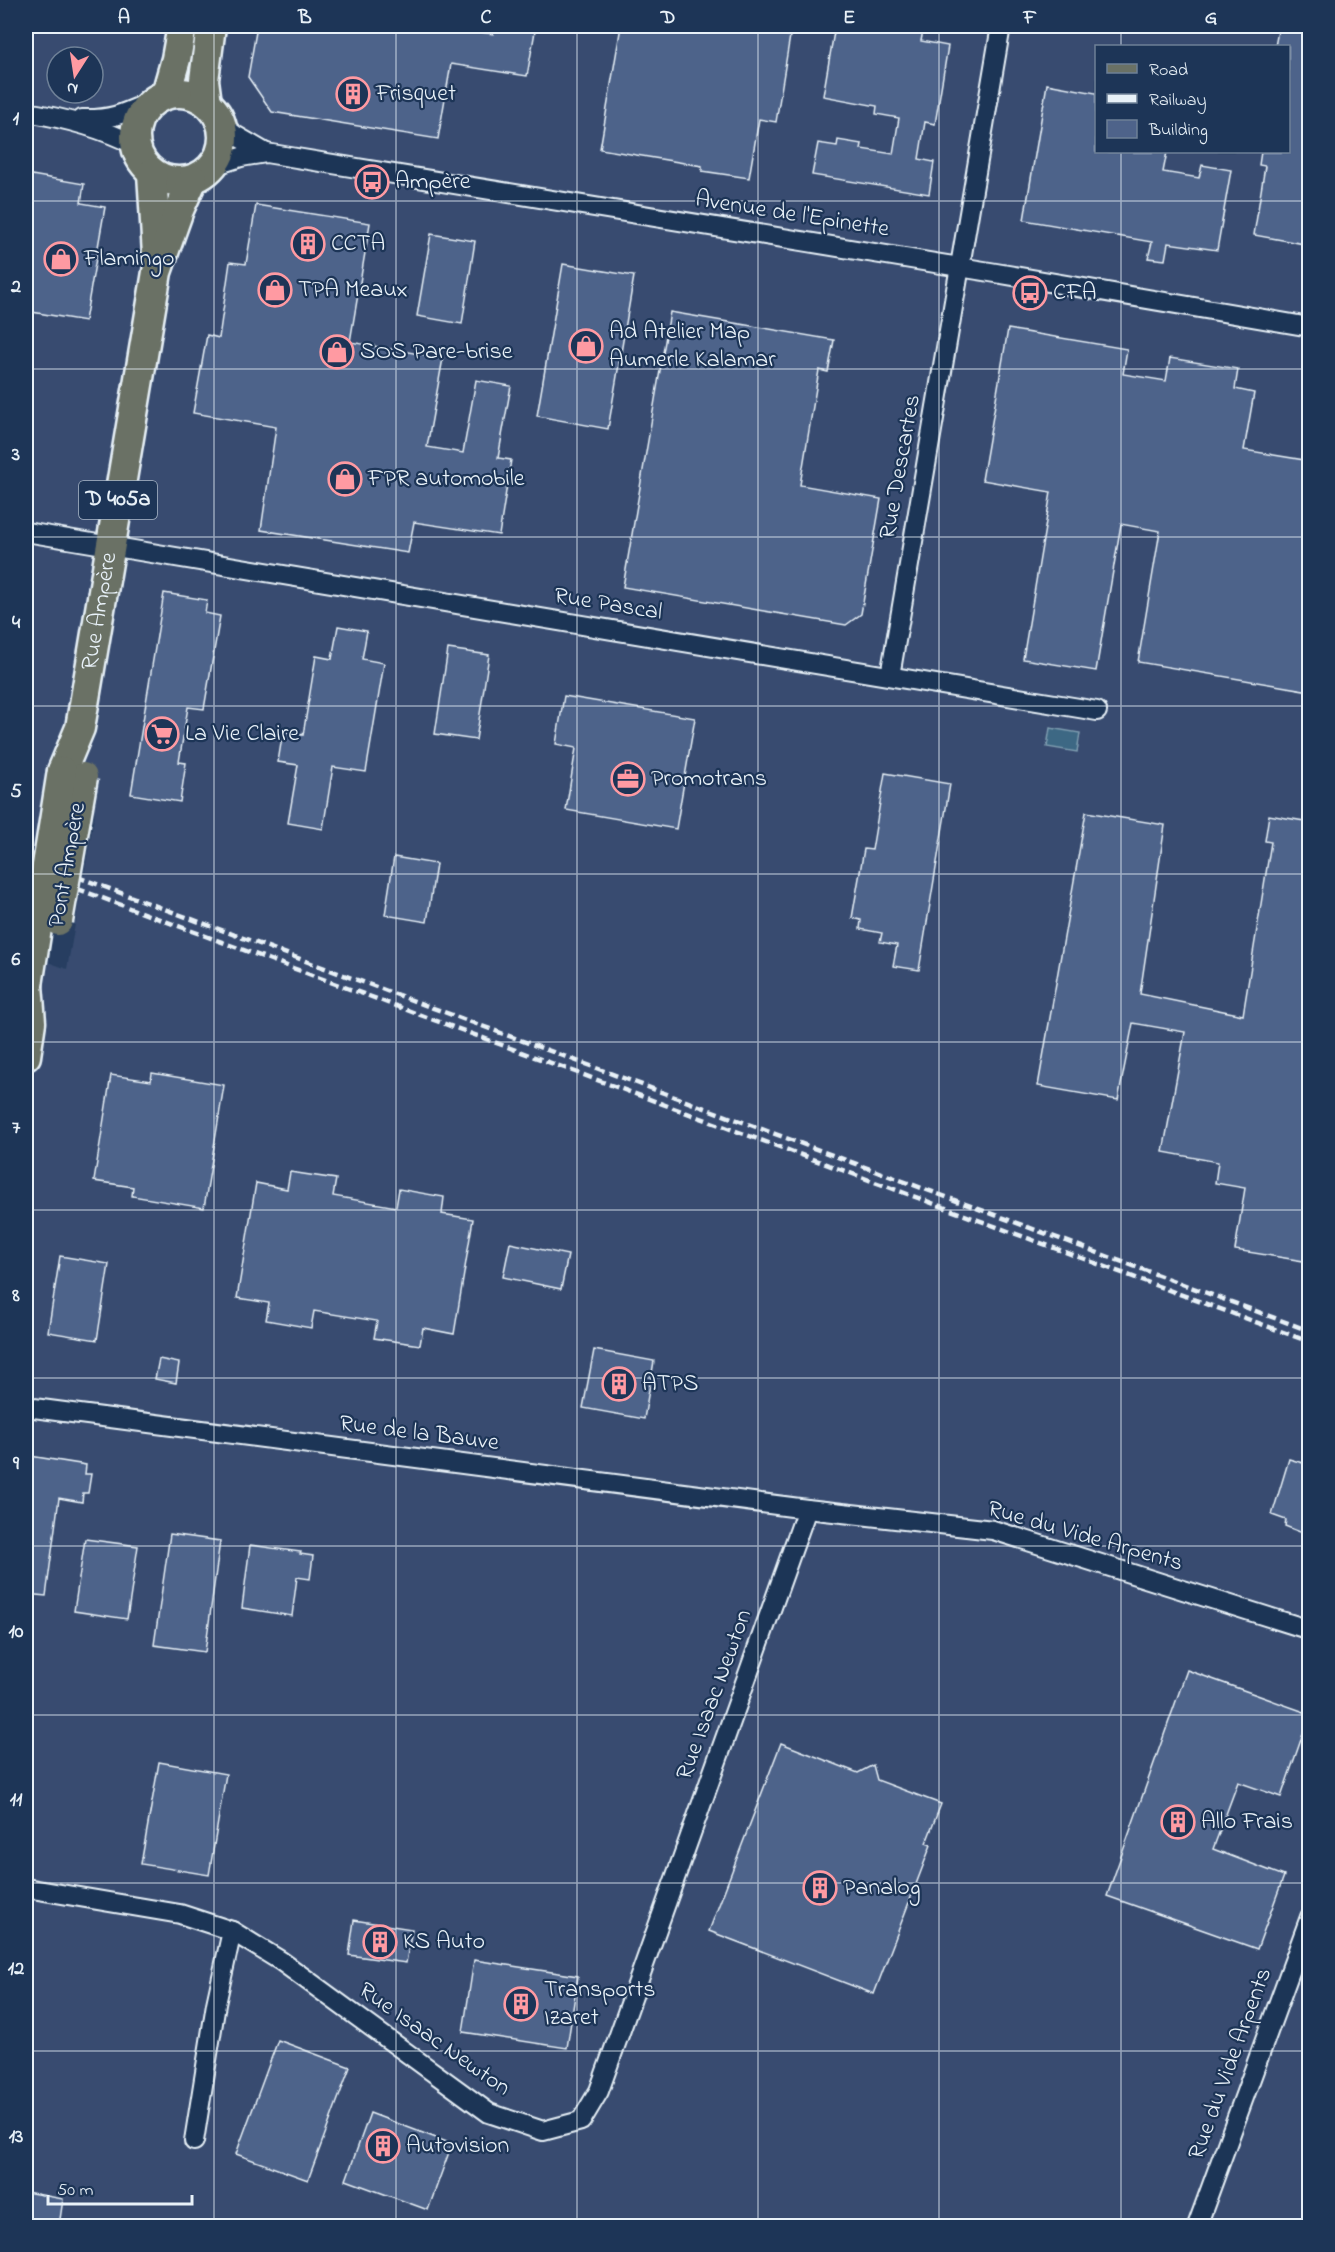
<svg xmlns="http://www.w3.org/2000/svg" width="1335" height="2252" viewBox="0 0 1335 2252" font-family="'Indie Flower',sans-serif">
<rect width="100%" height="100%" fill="#273e61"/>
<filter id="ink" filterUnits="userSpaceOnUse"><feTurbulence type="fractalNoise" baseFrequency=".0167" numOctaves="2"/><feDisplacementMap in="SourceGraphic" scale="12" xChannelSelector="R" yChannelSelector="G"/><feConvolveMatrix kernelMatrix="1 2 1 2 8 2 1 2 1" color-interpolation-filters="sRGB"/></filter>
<g filter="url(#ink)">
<path fill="#374c70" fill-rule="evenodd" d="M 26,26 L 1309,26 L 1309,2226 L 26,2226 L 26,954 L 67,969 L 95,812 L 48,796 L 26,939 ZM 1096,46 L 1288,46 L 1288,152 L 1096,152 ZM 57,57 L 93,57 L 93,93 L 57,93 Z"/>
<path fill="#3d6884" stroke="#819fb2" stroke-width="1.5" d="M 1050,728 L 1080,733 L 1077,752 L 1047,747 Z"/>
<g fill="#4e638a" stroke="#e8f1f8" stroke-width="1.5">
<path d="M 257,26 L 439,26 L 493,34 L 494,26 L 536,26 L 527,76 L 451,64 L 438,139 L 272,112 L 248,77 Z"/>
<path d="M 621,26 L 728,26 L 790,36 L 776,122 L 759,119 L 749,178 L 702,171 L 702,166 L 600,149 Z"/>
<path d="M 835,26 L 924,26 L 921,41 L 948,46 L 935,124 L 925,122 L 919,159 L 934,162 L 929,194 L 812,175 L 818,143 L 837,146 L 838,140 L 862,144 L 861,149 L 893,154 L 899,118 L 876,114 L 877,106 L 823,96 Z"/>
<path d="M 1279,26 L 1310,26 L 1310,245 L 1254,235 L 1265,166 L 1259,165 L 1261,152 L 1288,152 L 1288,46 L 1275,46 Z"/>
<path d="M 1047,84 L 1096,93 L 1096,152 L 1167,152 L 1163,172 L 1199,178 L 1202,165 L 1231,170 L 1217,250 L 1168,243 L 1165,260 L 1148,258 L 1152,242 L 1024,220 Z"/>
<path d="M 26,174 L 84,184 L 81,203 L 105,207 L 85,321 L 26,311 Z"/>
<path d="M 256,205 L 370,223 L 350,342 L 443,358 L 427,447 L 463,453 L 476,380 L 511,386 L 498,458 L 511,460 L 499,535 L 414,522 L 408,553 L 261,530 L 276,427 L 193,413 L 207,335 L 219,338 L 230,262 L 246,264 Z"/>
<path d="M 431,234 L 475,241 L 462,324 L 417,316 Z"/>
<path d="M 563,264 L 634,276 L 608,429 L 537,416 Z"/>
<path d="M 670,312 L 834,340 L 828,372 L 819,370 L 800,485 L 881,499 L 861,614 L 846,625 L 623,587 Z"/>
<path d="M 1008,329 L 1127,349 L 1123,374 L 1166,381 L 1170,358 L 1238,369 L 1235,389 L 1254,393 L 1244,450 L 1310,461 L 1310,691 L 1138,662 L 1160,531 L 1121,524 L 1096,671 L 1023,659 L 1051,492 L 982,480 Z"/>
<path d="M 164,593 L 207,600 L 205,613 L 220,616 L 204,709 L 188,707 L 179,762 L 186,763 L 180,802 L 131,794 Z"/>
<path d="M 338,626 L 367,631 L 362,659 L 384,663 L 366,772 L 333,767 L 323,829 L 288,823 L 298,765 L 278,762 L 283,731 L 303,735 L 316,656 L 332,659 Z"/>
<path d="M 448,649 L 489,655 L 476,740 L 435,734 Z"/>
<path d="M 564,696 L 695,718 L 676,829 L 566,810 L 576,748 L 556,744 Z"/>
<path d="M 885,773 L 950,784 L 919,970 L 893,966 L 897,945 L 880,942 L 882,933 L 860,929 L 861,920 L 852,918 L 864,849 L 872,850 Z"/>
<path d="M 1086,812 L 1165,825 L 1140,994 L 1243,1015 L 1271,842 L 1265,841 L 1269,815 L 1310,822 L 1310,1262 L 1235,1250 L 1245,1188 L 1215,1183 L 1218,1162 L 1163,1152 L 1185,1032 L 1133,1023 L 1118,1100 L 1038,1086 Z"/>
<path d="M 394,857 L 436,864 L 427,922 L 385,915 Z"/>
<path d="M 152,1073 L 224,1085 L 204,1208 L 132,1196 L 133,1187 L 94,1181 L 111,1075 L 151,1081 Z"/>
<path d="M 290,1172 L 336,1179 L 333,1196 L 396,1207 L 399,1189 L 444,1197 L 442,1214 L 473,1219 L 454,1334 L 423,1328 L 420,1345 L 374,1338 L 377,1321 L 314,1311 L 311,1328 L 266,1320 L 269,1303 L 237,1298 L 256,1183 L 287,1189 Z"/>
<path d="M 510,1243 L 568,1255 L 561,1289 L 503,1277 Z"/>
<path d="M 60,1256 L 109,1264 L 97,1340 L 48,1332 Z"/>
<path d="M 594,1350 L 654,1361 L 644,1419 L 583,1408 Z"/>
<path d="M 159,1359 L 179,1363 L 176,1383 L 155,1379 Z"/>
<path d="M 30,1456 L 86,1465 L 85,1474 L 91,1474 L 88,1493 L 83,1493 L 82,1502 L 59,1498 L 46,1596 L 26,1594 L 26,1494 Z"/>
<path d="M 1289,1459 L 1310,1465 L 1310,1536 L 1285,1526 L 1286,1520 L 1272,1515 Z"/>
<path d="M 170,1534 L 220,1541 L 205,1652 L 154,1645 Z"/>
<path d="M 85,1539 L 138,1546 L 127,1619 L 74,1611 Z"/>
<path d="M 250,1545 L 301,1552 L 300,1554 L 313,1556 L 310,1579 L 297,1577 L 292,1616 L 242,1608 Z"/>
<path d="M 1187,1670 L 1310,1714 L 1281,1797 L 1238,1782 L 1213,1849 L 1284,1876 L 1257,1949 L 1107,1896 Z"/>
<path d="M 781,1743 L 858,1773 L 873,1765 L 877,1780 L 941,1804 L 926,1843 L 931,1845 L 874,1994 L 709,1931 Z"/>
<path d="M 159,1762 L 226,1774 L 209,1875 L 141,1864 Z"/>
<path d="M 354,1920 L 412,1929 L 406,1963 L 349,1955 Z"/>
<path d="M 474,1960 L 578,1976 L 567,2048 L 463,2032 Z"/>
<path d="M 278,2040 L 350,2067 L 308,2180 L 236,2154 Z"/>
<path d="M 370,2113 L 452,2144 L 428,2210 L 346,2180 Z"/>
<path d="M 26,2192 L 63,2199 L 59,2226 L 26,2226 Z"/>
</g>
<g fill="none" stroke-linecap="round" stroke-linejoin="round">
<g stroke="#e8f1f8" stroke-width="22">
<g id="minor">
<path d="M 26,112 C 64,118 100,127 135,145"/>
<path d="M 82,119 C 112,120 125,113 152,101"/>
<path d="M 221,124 L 235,135 L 266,153"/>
<path d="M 213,166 L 241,157 L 266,153 L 996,273 L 1310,327"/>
<path d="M 26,532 L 1097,711"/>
<path d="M 890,676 L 1001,26"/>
<path d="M 26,1407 L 807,1509 L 993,1530 L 1310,1630"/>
<path d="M 26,1888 L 180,1914 L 232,1931 L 281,1961 L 489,2113 L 543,2131 L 581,2121 L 599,2091 L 807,1509"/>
<path d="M 194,2141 L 216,2004 L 232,1931"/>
<path d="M 1197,2226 L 1310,1917"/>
</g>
</g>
<g stroke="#e8f1f8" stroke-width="33">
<g id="primary">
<circle cx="179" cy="137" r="44"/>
<path d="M 166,94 L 176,59 L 182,26"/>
<path d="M 207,103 L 204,80 L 211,26"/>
<path d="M 152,173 L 157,255"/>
<path id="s1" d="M 62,771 L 80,728 L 157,272 L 179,210 L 193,179"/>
<path d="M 26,1056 L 31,1022 L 28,985"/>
</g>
</g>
<use href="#minor" stroke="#1d3557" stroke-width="18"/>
<use href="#primary" stroke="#6a7165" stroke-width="28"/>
<g stroke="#e8f1f8" stroke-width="4.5" stroke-dasharray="9 4.5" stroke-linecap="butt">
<path d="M 26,858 L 1310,1331"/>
<path d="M 26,870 L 1310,1342"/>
</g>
<g stroke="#e8f1f8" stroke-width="33" stroke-linecap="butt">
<g id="primary-bridge">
<path d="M 58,921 L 83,777"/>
<path d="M 28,985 L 62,771"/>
</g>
</g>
<use href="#primary-bridge" stroke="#6a7165" stroke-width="28"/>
</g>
</g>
<path fill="none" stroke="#e8f1f8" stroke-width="1.5" stroke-opacity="0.55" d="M 214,26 L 214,2226M 396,26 L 396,2226M 577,26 L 577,2226M 758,26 L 758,2226M 939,26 L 939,2226M 1121,26 L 1121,46M 1121,152 L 1121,2226M 26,201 L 1310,201M 26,369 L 1310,369M 26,537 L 1310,537M 26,706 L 1310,706M 26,874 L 1310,874M 26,1042 L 1310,1042M 26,1210 L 1310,1210M 26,1378 L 1310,1378M 26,1546 L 1310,1546M 26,1715 L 1310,1715M 26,1883 L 1310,1883M 26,2051 L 1310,2051"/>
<defs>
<g id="building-ring" transform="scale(1.725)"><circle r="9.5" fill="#1d3557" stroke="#ff9aa2" stroke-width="1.5"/><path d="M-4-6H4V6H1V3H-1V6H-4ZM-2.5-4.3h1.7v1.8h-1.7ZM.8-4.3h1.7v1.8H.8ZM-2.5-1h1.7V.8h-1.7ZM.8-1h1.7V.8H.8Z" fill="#ff9aa2"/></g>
<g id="bus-ring" transform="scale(1.725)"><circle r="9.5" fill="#1d3557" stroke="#ff9aa2" stroke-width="1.5"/><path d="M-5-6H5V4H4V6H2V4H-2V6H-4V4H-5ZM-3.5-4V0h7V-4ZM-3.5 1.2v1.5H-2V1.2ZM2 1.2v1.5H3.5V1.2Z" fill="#ff9aa2"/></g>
<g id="shop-ring" transform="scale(1.725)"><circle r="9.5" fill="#1d3557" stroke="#ff9aa2" stroke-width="1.5"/><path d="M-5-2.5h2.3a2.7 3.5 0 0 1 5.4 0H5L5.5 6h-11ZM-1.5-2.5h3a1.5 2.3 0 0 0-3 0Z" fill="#ff9aa2"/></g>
<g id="supermarket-ring" transform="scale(1.725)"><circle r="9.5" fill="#1d3557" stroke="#ff9aa2" stroke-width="1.5"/><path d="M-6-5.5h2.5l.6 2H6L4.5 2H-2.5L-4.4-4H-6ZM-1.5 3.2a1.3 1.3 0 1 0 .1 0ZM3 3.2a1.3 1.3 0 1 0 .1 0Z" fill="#ff9aa2"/></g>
<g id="office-ring" transform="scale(1.725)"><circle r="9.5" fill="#1d3557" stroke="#ff9aa2" stroke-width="1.5"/><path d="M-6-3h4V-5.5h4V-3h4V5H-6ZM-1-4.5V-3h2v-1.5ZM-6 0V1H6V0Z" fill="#ff9aa2"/></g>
</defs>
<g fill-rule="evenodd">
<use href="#building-ring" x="353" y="94"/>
<use href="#bus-ring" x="372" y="182"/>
<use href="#building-ring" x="308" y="244"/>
<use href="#shop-ring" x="61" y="259"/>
<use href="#shop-ring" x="275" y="290"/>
<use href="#bus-ring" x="1030" y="293"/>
<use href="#shop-ring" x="586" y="346"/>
<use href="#shop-ring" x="337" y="352"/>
<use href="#shop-ring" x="345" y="479"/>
<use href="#supermarket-ring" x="162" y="734"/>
<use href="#office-ring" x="628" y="779"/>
<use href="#building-ring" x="619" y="1384"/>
<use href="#building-ring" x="1178" y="1822"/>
<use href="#building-ring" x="820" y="1888"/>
<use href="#building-ring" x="380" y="1942"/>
<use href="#building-ring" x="521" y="2004"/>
<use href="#building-ring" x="383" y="2146"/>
</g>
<g text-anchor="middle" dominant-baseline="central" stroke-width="4.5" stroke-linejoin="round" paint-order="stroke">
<rect fill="#1d3557" stroke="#abb9c8" stroke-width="1.5" x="79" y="481" width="78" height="38" rx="4.5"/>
<g font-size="22" font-weight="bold" fill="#e8f1f8">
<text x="118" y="500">D 405a</text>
</g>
<g font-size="24" fill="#e8f1f8" stroke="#1d3557" text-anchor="start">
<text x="376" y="94">Frisquet</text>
<text x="395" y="182">Ampère</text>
<text x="331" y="244">CCTA</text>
<text x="84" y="259">Flamingo</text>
<text x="298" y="290">TPA Meaux</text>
<text x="1053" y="293">CFA</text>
<text x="609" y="332">Ad Atelier Map<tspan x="609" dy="28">Aumerle Kalamar</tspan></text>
<text x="360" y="352">SOS Pare-brise</text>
<text x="368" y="479">FPR automobile</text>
<text x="185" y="734">La Vie Claire</text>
<text x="651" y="779">Promotrans</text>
<text x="642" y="1384">ATPS</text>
<text x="1201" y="1822">Allo Frais</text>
<text x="843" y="1888">Panalog</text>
<text x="403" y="1942">KS Auto</text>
<text x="544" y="1990">Transports<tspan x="544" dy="28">Izaret</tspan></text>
<text x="406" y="2146">Autovision</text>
</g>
<g font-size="24" fill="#e8f1f8" stroke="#1d3557">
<text transform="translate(792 215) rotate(9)">Avenue de l'Epinette</text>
<text transform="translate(901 467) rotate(-80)">Rue Descartes</text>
<text transform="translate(608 605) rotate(9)">Rue Pascal</text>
<text stroke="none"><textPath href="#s1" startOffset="165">Rue Ampère</textPath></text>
<text transform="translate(68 865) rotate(-80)">Pont Ampère</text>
<text transform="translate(419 1434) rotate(7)">Rue de la Bauve</text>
<text transform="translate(1085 1537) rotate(16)">Rue du Vide Arpents</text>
<text transform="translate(715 1695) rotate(-70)">Rue Isaac Newton</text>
<text transform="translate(434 2040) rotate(35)">Rue Isaac Newton</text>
<text transform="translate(1231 2064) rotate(-70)">Rue du Vide Arpents</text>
</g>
</g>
<rect width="1335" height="2252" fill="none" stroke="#1d3557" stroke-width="66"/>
<rect x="1095" y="45" width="195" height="108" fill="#1d3557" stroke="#6e8097" stroke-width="1.5"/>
<rect x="1107" y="64" width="30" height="9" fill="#6a7165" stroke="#6e8097" stroke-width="1.5"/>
<text x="1149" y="75" font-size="18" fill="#e8f1f8">Road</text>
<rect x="1107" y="94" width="30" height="9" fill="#e8f1f8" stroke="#6e8097" stroke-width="1.5"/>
<text x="1149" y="105" font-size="18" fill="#e8f1f8">Railway</text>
<rect x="1107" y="120" width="30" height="18" fill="#4e638a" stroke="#6e8097" stroke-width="1.5"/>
<text x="1149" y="135" font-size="18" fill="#e8f1f8">Building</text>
<g transform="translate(75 75) rotate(192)"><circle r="28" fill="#1d3557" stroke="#6e8097" stroke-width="1.5"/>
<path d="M0-4.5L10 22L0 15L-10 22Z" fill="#ff9aa2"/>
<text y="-9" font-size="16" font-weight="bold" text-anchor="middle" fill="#e8f1f8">N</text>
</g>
<path d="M48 2195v9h144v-9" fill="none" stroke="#e8f1f8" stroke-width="3"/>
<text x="57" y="2195" font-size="18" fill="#e8f1f8" stroke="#1d3557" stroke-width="4.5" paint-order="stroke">50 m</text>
<rect x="33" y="33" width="1269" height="2186" fill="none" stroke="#e8f1f8" stroke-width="2"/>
<g font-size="20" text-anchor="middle" font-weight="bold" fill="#e8f1f8">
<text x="124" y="23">A</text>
<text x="305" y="23">B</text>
<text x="486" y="23">C</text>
<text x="668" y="23">D</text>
<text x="849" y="23">E</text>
<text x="1030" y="23">F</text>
<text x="1211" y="23">G</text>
<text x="16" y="124">1</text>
<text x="16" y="292">2</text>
<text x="16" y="460">3</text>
<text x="16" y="628">4</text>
<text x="16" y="797">5</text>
<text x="16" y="965">6</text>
<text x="16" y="1133">7</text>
<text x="16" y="1301">8</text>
<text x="16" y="1469">9</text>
<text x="16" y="1637">10</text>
<text x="16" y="1805">11</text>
<text x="16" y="1974">12</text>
<text x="16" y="2142">13</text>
</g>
</svg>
